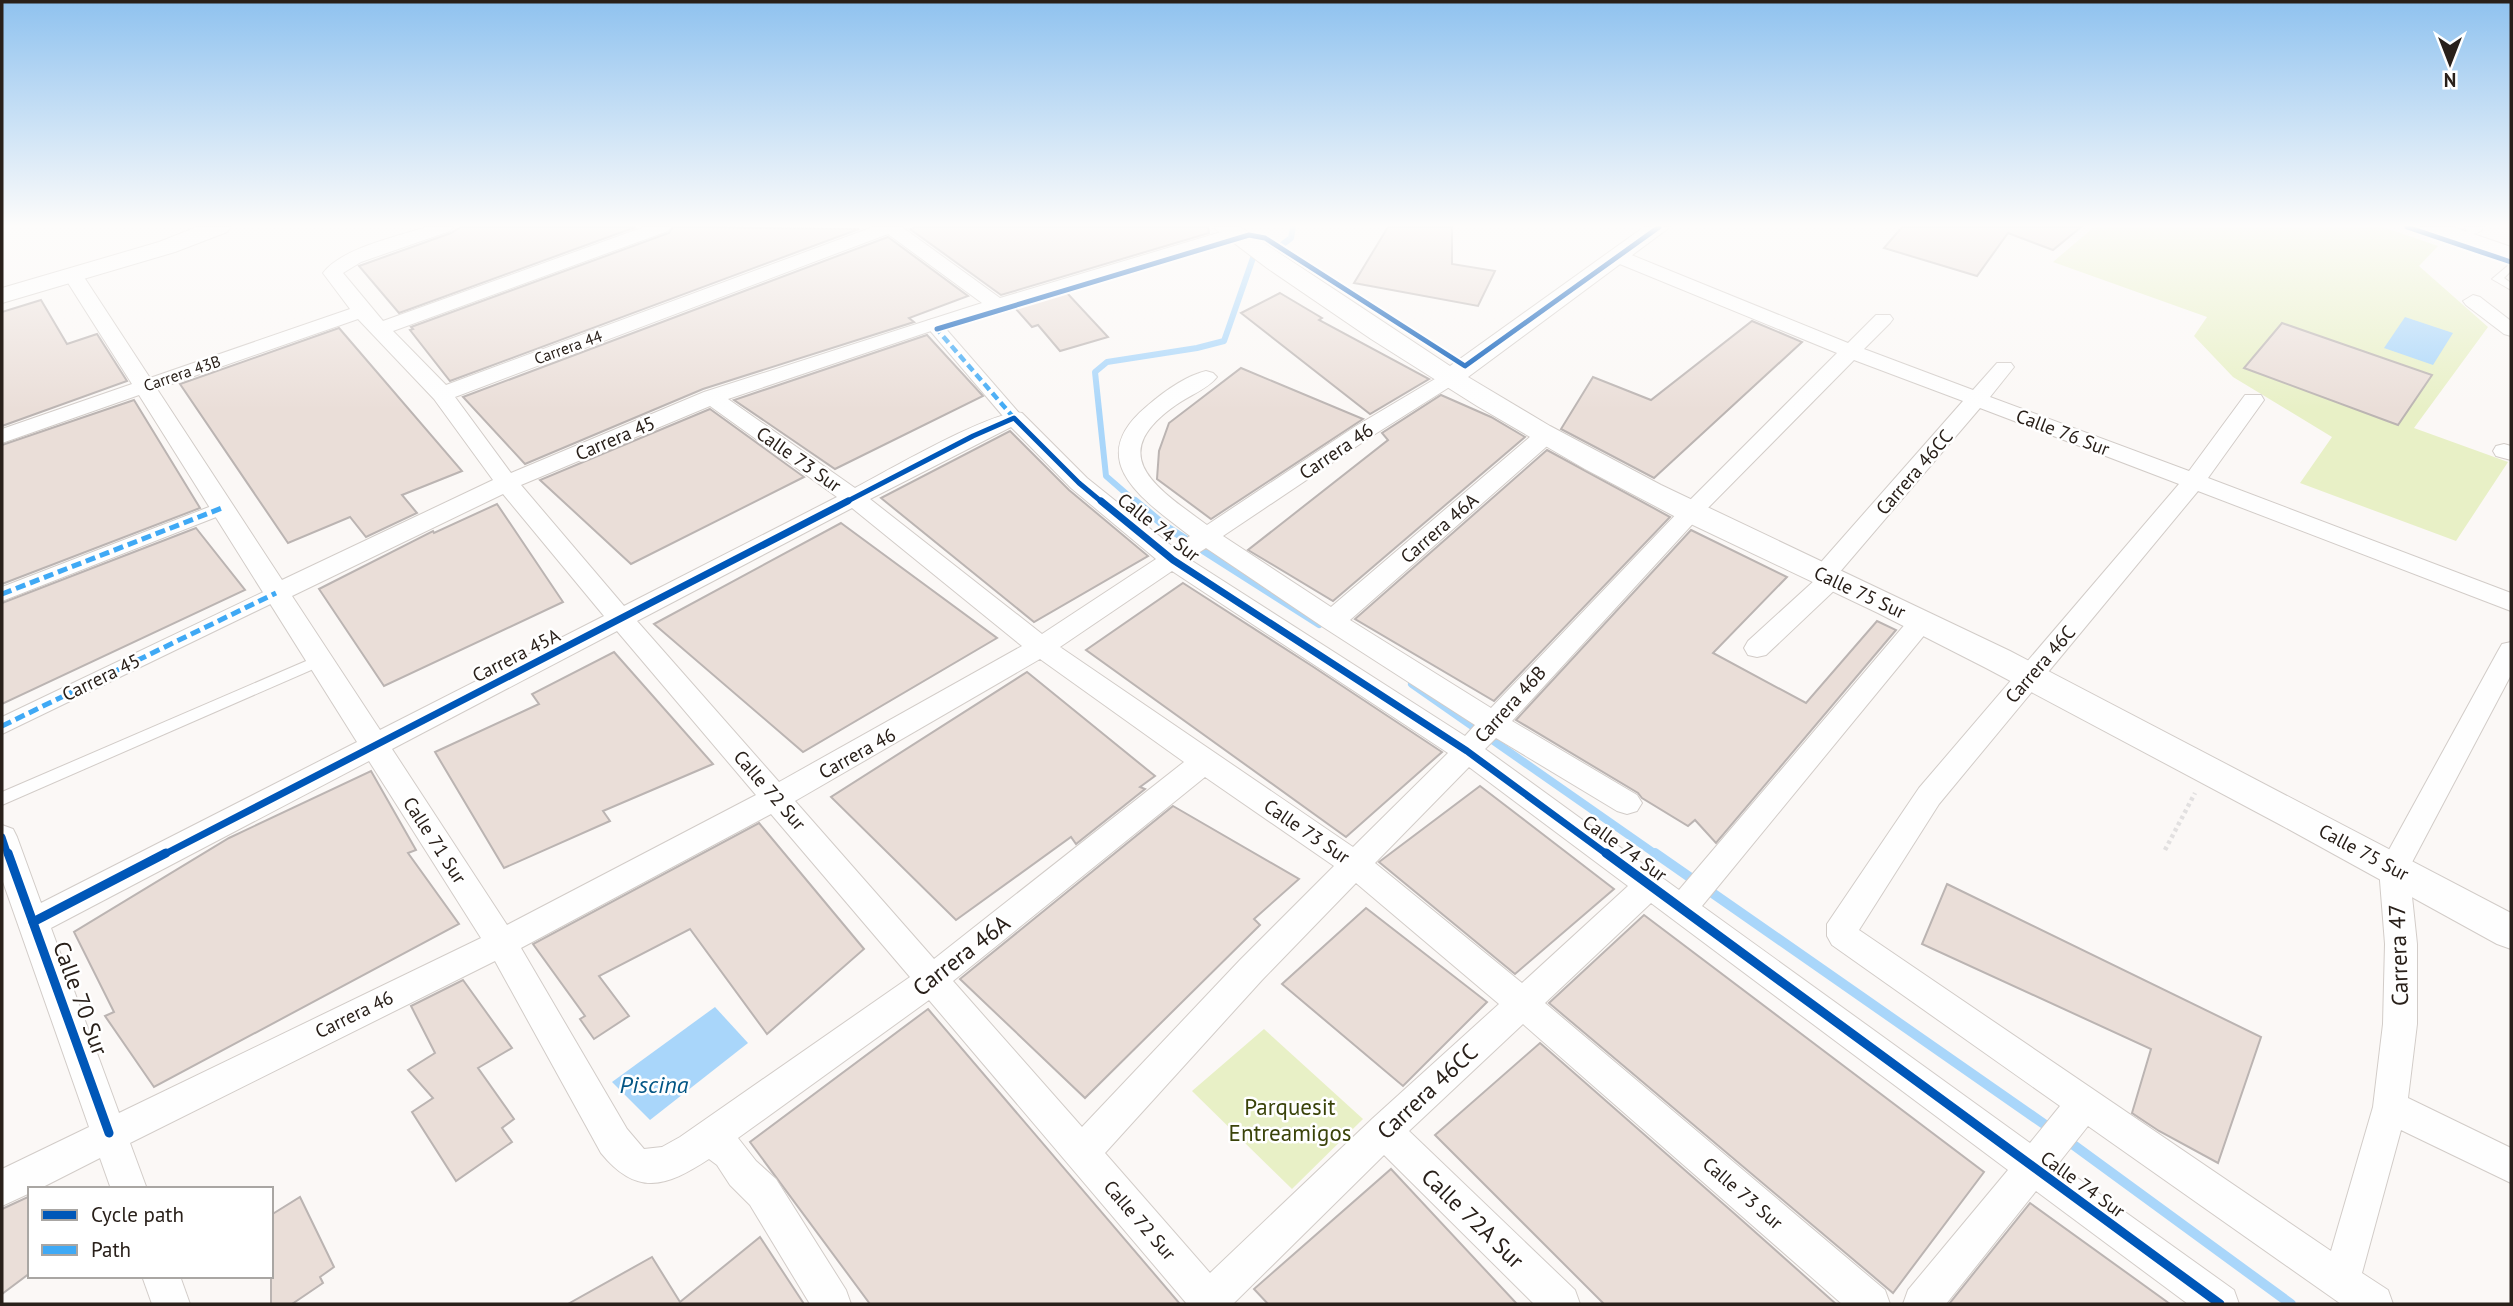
<svg xmlns="http://www.w3.org/2000/svg" width="2513" height="1306" viewBox="0 0 2513 1306" font-family="'PT Sans',sans-serif">
<rect width="100%" height="100%" fill="#fbf8f6"/>
<g fill="#e8f0c6">
<path d="M 2094,227 L 2383,227 L 2438,246 L 2419,266 L 2488,327 L 2414,428 L 2508,462 L 2456,541 L 2300,483 L 2332,437 L 2233,377 L 2194,336 L 2207,317 L 2053,262 Z"/>
<path d="M 1264,1029 L 1363,1119 L 1292,1189 L 1192,1091 Z"/>
</g>
<g fill="#a9d6fa">
<path d="M 2405,317 L 2453,333 L 2433,365 L 2384,348 Z"/>
<path d="M 715,1007 L 748,1043 L 650,1120 L 612,1082 Z"/>
</g>
<g fill="none" stroke-linecap="round" stroke-linejoin="round">
<g stroke="#a9d6fa" stroke-width="6">
<path d="M 1283,244 L 1291,238 L 1293,227"/>
<path d="M 1137,503 L 1106,476 L 1095,372 L 1107,362 L 1197,348 L 1224,341 L 1253,258"/>
</g>
<g stroke="#a9d6fa" stroke-width="8">
<path d="M 1135,501 L 1165,526 L 1319,624"/>
<path d="M 1412,684 L 1657,855"/>
</g>
<g stroke="#a9d6fa" stroke-width="10">
<path d="M 1655,853 L 2054,1131"/>
<path d="M 2064,1138 L 2291,1304"/>
</g>
</g>
<g fill="#eaded8" stroke="#bbb4b2" stroke-width="2">
<path d="M 461,227 L 636,227 L 399,313 L 359,266 L 451,233 Z"/>
<path d="M 673,227 L 859,229 L 450,381 L 410,330 L 413,329 L 411,327 L 669,233 Z"/>
<path d="M 916,227 L 1208,227 L 1209,233 L 1001,295 L 910,229 Z"/>
<path d="M 1388,227 L 1452,227 L 1452,264 L 1495,271 L 1478,306 L 1354,283 Z"/>
<path d="M 1902,227 L 2081,227 L 2053,250 L 2008,233 L 1977,276 L 1884,248 Z"/>
<path d="M 888,237 L 968,296 L 909,318 L 914,322 L 703,389 L 525,464 L 463,397 Z"/>
<path d="M 1067,293 L 1108,337 L 1060,351 L 1038,325 L 1032,327 L 1015,308 Z"/>
<path d="M 1280,293 L 1322,318 L 1319,320 L 1429,379 L 1370,414 L 1241,313 Z"/>
<path d="M 41,300 L 67,344 L 97,334 L 127,381 L 2,426 L 2,312 Z"/>
<path d="M 1752,321 L 1802,342 L 1654,478 L 1561,429 L 1593,377 L 1651,400 Z"/>
<path d="M 2282,323 L 2432,375 L 2398,425 L 2244,368 Z"/>
<path d="M 339,328 L 462,471 L 402,495 L 417,513 L 366,537 L 350,517 L 288,543 L 180,384 Z"/>
<path d="M 927,335 L 983,396 L 835,469 L 734,400 Z"/>
<path d="M 1241,368 L 1363,419 L 1211,519 L 1157,479 L 1159,451 L 1169,423 Z"/>
<path d="M 1441,395 L 1491,417 L 1525,437 L 1333,601 L 1248,550 L 1388,440 L 1382,433 Z"/>
<path d="M 134,400 L 200,508 L 2,584 L 2,445 Z"/>
<path d="M 710,409 L 804,477 L 631,564 L 540,480 Z"/>
<path d="M 1010,431 L 1069,490 L 1148,556 L 1034,622 L 881,498 Z"/>
<path d="M 1547,450 L 1670,517 L 1494,701 L 1355,619 Z"/>
<path d="M 497,504 L 563,602 L 384,686 L 319,589 L 433,531 L 434,533 Z"/>
<path d="M 841,523 L 997,638 L 803,752 L 654,624 Z"/>
<path d="M 196,528 L 245,590 L 2,704 L 2,603 Z"/>
<path d="M 1691,530 L 1787,577 L 1713,653 L 1806,703 L 1877,621 L 1896,630 L 1716,843 L 1695,820 L 1688,826 L 1642,798 L 1638,793 L 1516,720 Z"/>
<path d="M 1183,583 L 1312,666 L 1442,752 L 1346,837 L 1086,650 Z"/>
<path d="M 614,652 L 713,764 L 603,811 L 610,821 L 504,868 L 435,752 L 539,704 L 532,694 Z"/>
<path d="M 1027,672 L 1155,776 L 1140,787 L 1145,789 L 1076,844 L 1071,837 L 956,920 L 831,797 Z"/>
<path d="M 371,771 L 416,850 L 408,853 L 459,924 L 154,1087 L 105,1016 L 114,1012 L 74,932 L 229,838 Z"/>
<path d="M 1480,786 L 1614,889 L 1515,974 L 1379,862 Z"/>
<path d="M 1173,806 L 1299,879 L 1254,919 L 1260,925 L 1085,1098 L 960,979 Z"/>
<path d="M 759,823 L 864,949 L 767,1034 L 690,929 L 599,976 L 629,1016 L 594,1039 L 580,1019 L 585,1016 L 533,944 Z"/>
<path d="M 1947,884 L 2261,1037 L 2218,1163 L 2159,1131 L 2132,1113 L 2151,1049 L 1922,944 Z"/>
<path d="M 1366,908 L 1487,1002 L 1403,1086 L 1282,984 Z"/>
<path d="M 1644,915 L 1984,1172 L 1893,1293 L 1549,1003 Z"/>
<path d="M 463,980 L 512,1048 L 478,1068 L 514,1119 L 502,1128 L 512,1142 L 456,1181 L 412,1112 L 433,1098 L 408,1070 L 435,1053 L 411,1006 Z"/>
<path d="M 928,1009 L 1180,1304 L 870,1304 L 750,1142 Z"/>
<path d="M 1540,1043 L 1736,1215 L 1836,1304 L 1604,1304 L 1435,1135 Z"/>
<path d="M 1391,1169 L 1517,1304 L 1268,1304 L 1254,1289 Z"/>
<path d="M 30,1196 L 30,1273 L 2,1294 L 2,1209 Z"/>
<path d="M 300,1197 L 334,1267 L 320,1277 L 323,1283 L 292,1304 L 271,1304 L 271,1215 Z"/>
<path d="M 2030,1203 L 2170,1304 L 1949,1304 Z"/>
<path d="M 760,1237 L 804,1304 L 568,1304 L 652,1257 L 680,1302 Z"/>
</g>
<g fill="none" stroke-linecap="round" stroke-linejoin="round">
<g stroke="#d2ccc8" stroke-width="2">
<g id="service">
<path d="M 2511,263 L 2511,271 L 2504,278 L 2511,283 L 2511,290 L 2492,279 Z"/>
<path d="M 320,655 L 325,656 L 327,660 L 325,664 L 2,805 L 2,792 Z"/>
</g>
</g>
<g stroke="#d2ccc8" stroke-width="2">
<g id="pedestrian">
<path d="M 933,319 L 939,321 L 1020,414 L 1023,418 L 1020,422 L 1008,422 L 927,327 L 925,324 L 927,321 Z"/>
<path d="M 222,502 L 229,504 L 231,508 L 229,512 L 2,601 L 2,587 Z"/>
<path d="M 276,586 L 283,588 L 286,593 L 283,598 L 2,734 L 2,717 Z"/>
</g>
</g>
<g stroke="#d2ccc8" stroke-width="2">
<g id="minor">
<path d="M 426,227 L 453,227 L 450,231 L 361,262 L 343,273 L 383,321 L 644,227 L 671,227 L 668,231 L 393,331 L 446,385 L 873,227 L 902,227 L 1000,298 L 1228,230 L 1240,230 L 1243,234 L 1240,238 L 940,328 L 728,399 L 855,488 C 884,473 997,407 1022,413 L 1087,478 L 1173,547 L 1190,536 C 1145,501 1082,461 1146,407 C 1162,393 1185,376 1206,371 L 1213,373 L 1217,377 C 1208,389 1188,396 1176,405 C 1103,456 1157,488 1207,525 L 1356,426 L 1445,373 L 1459,373 L 1463,377 L 1459,381 L 1372,436 L 1223,536 L 1331,607 L 1538,430 L 1554,430 L 1557,435 L 1554,440 L 1350,620 L 1491,708 L 1683,507 L 1837,353 L 1610,260 L 1608,256 L 1610,252 L 1624,252 L 1848,343 L 1876,315 L 1890,315 L 1893,319 L 1890,323 L 1864,349 L 1973,390 L 1997,363 L 2011,363 L 2014,367 L 1990,397 L 2189,471 L 2245,395 L 2261,395 L 2264,400 L 2208,478 L 2511,593 L 2511,611 L 2198,491 L 1939,804 L 1859,930 L 2331,1251 L 2373,1107 L 2383,1024 L 2385,944 L 2379,868 L 2498,651 L 2502,644 L 2511,642 L 2511,675 L 2409,868 L 2417,944 L 2417,1024 L 2408,1098 L 2511,1148 L 2511,1183 L 2401,1130 L 2362,1273 L 2388,1290 L 2393,1304 L 2341,1304 L 2088,1126 L 2058,1164 L 2234,1290 L 2239,1304 L 2188,1304 L 2036,1191 L 1946,1304 L 1903,1304 L 1908,1290 L 2008,1170 L 1651,903 L 1545,1003 L 1885,1290 L 1890,1304 L 1842,1304 L 1523,1024 L 1409,1131 L 1575,1290 L 1580,1304 L 1534,1304 L 1384,1155 L 1233,1304 L 1187,1304 L 929,1000 L 738,1138 L 756,1161 L 776,1179 L 846,1290 L 851,1304 L 810,1304 L 750,1205 L 730,1185 L 717,1165 L 709,1159 C 666,1187 637,1197 601,1153 L 495,961 L 130,1143 L 147,1189 L 111,1189 L 100,1158 L 39,1189 L 30,1189 L 30,1193 L 2,1206 L 2,1169 L 89,1127 L 2,879 L 2,825 L 13,829 L 17,837 L 41,903 L 357,742 L 139,395 L 2,443 L 2,429 L 132,384 L 63,275 L 73,269 L 80,271 L 150,378 L 350,309 L 323,273 C 342,248 396,237 426,227 ZM 888,234 L 982,303 L 704,392 L 511,473 L 455,397 ZM 358,319 L 434,399 L 493,480 L 282,580 L 157,389 ZM 1854,360 L 1963,401 L 1815,569 L 1812,575 L 1815,580 L 1748,641 L 1744,648 L 1748,655 L 1757,657 L 1766,655 L 1840,585 L 1843,579 L 1839,573 L 1980,408 L 2179,484 L 1919,788 L 1827,924 L 1827,936 L 1832,945 L 2060,1106 L 2030,1143 L 1702,906 L 1931,627 L 1935,621 L 1931,615 L 1922,612 L 1913,615 L 1679,890 L 1485,749 L 1496,738 L 1617,811 L 1627,814 L 1637,811 L 1642,803 L 1637,795 L 1512,721 L 1699,517 ZM 710,406 L 837,497 L 624,606 L 521,485 ZM 1011,427 L 1071,488 L 1156,559 L 1042,634 L 870,499 ZM 503,494 L 604,616 L 380,730 L 292,596 ZM 852,508 L 1022,646 L 779,782 L 637,621 ZM 1206,548 L 1323,627 L 1475,725 L 1465,736 L 1189,559 ZM 1172,571 L 1448,753 L 1353,847 L 1060,647 ZM 617,631 L 756,795 L 507,925 L 392,749 ZM 1040,659 L 1184,762 L 934,959 L 795,801 ZM 369,761 L 481,938 L 119,1113 L 51,928 ZM 1469,767 L 1628,886 L 1522,983 L 1375,863 ZM 1205,777 L 1334,866 L 1240,960 L 1082,1127 L 953,981 ZM 771,814 L 910,977 L 680,1137 L 662,1147 L 644,1149 L 627,1129 L 521,948 ZM 1356,883 L 1499,1004 L 1372,1119 L 1210,1273 L 1105,1153 L 1262,980 Z"/>
<path d="M 2465,227 L 2484,227 C 2479,234 2474,235 2467,233 Z"/>
<path d="M 2473,295 L 2480,297 L 2511,321 L 2511,336 L 2504,334 L 2466,305 L 2463,301 Z"/>
<path d="M 2504,444 L 2511,446 L 2511,460 L 2496,456 L 2493,451 L 2496,446 Z"/>
<path d="M 142,1276 L 180,1276 L 190,1304 L 152,1304 Z"/>
</g>
</g>
<g stroke="#d2ccc8" stroke-width="2">
<g id="tertiary">
<path d="M 197,227 L 230,227 L 227,232 L 175,252 L 2,303 L 2,288 L 159,242 Z"/>
<path d="M 1213,227 L 1240,227 L 1450,366 L 1644,227 L 1670,227 L 1468,377 L 1550,426 L 1661,485 L 2010,651 L 2511,913 L 2511,949 L 2497,944 L 2279,824 L 1986,668 L 1878,613 L 1674,516 L 1585,469 L 1477,406 L 1371,339 L 1267,268 Z"/>
<path d="M 2419,227 L 2453,227 L 2511,247 L 2511,262 L 2422,232 Z"/>
</g>
</g>
<path stroke="#e2e0e0" stroke-width="4.5" stroke-dasharray="3.5 3.5" stroke-linecap="butt" d="M 2165,850 L 2195,793"/>
<use href="#service" fill="#fefefe" fill-rule="evenodd"/>
<use href="#pedestrian" fill="#fefefe" fill-rule="evenodd"/>
<use href="#minor" fill="#fefefe" fill-rule="evenodd"/>
<use href="#tertiary" fill="#fefefe" fill-rule="evenodd"/>
<path stroke="#3fa9f5" stroke-width="4.5" stroke-dasharray="8 4.5" stroke-linecap="butt" d="M 935,327 L 1014,418"/>
<g stroke="#3fa9f5" stroke-width="5" stroke-dasharray="10 5" stroke-linecap="butt">
<path d="M 2,594 L 222,508"/>
<path d="M 2,726 L 276,593"/>
</g>
<g stroke="#fff" stroke-width="9">
<g id="cycleway-far2">
<path d="M 2407,227 L 2511,262"/>
<path d="M 937,329 L 1249,235 L 1265,238 L 1465,366 L 1659,227"/>
<path d="M 844,503 L 973,436 L 1014,418 L 1079,483 L 1103,503"/>
</g>
</g>
<g stroke="#fff" stroke-width="11">
<g id="cycleway-far1">
<path d="M 1101,501 L 1173,560 L 1467,751 L 1608,855"/>
<path d="M 2,837 L 8,855"/>
<path d="M 163,855 L 848,501"/>
</g>
</g>
<g stroke="#fff" stroke-width="13">
<g id="cycleway">
<path d="M 8,853 L 109,1133"/>
<path d="M 1606,853 L 2220,1304"/>
<path d="M 33,922 L 166,853"/>
</g>
</g>
<use href="#cycleway-far2" stroke="#0057b8" stroke-width="5"/>
<use href="#cycleway-far1" stroke="#0057b8" stroke-width="7"/>
<use href="#cycleway" stroke="#0057b8" stroke-width="9"/>
</g>
<linearGradient id="sky" x2="0" y2="1"><stop stop-color="#8fc2ef"/><stop offset="0.55" stop-color="#fdfcfb"/><stop offset="1" stop-color="#fdfcfb" stop-opacity="0"/></linearGradient>
<rect width="2513" height="410" fill="url(#sky)"/>
<g text-anchor="middle" dominant-baseline="central" stroke-width="5" stroke-linejoin="round" paint-order="stroke">
<g font-size="16" fill="#29201a" stroke="#fff">
<text transform="translate(568 347) rotate(-20)">Carrera 44</text>
<text transform="translate(182 373) rotate(-19)">Carrera 43B</text>
</g>
<g font-size="19" fill="#29201a" stroke="#fff">
<text transform="translate(2063 432) rotate(21)">Calle 76 Sur</text>
<text transform="translate(615 438) rotate(-23)">Carrera 45</text>
<text transform="translate(1336 451) rotate(-34)">Carrera 46</text>
<text transform="translate(799 459) rotate(35)">Calle 73 Sur</text>
<text transform="translate(1914 472) rotate(-49)">Carrera 46CC</text>
<text transform="translate(1159 527) rotate(38)">Calle 74 Sur</text>
<text transform="translate(1439 528) rotate(-41)">Carrera 46A</text>
<text transform="translate(1860 592) rotate(25)">Calle 75 Sur</text>
<text transform="translate(516 655) rotate(-27)">Carrera 45A</text>
<text transform="translate(2040 664) rotate(-49)">Carrera 46C</text>
<text transform="translate(101 677) rotate(-26)">Carrera 45</text>
<text transform="translate(1510 704) rotate(-48)">Carrera 46B</text>
<text transform="translate(857 753) rotate(-29)">Carrera 46</text>
<text transform="translate(770 790) rotate(49)">Calle 72 Sur</text>
<text transform="translate(1307 831) rotate(34)">Calle 73 Sur</text>
<text transform="translate(435 840) rotate(57)">Calle 71 Sur</text>
<text transform="translate(1625 848) rotate(36)">Calle 74 Sur</text>
<text transform="translate(2364 852) rotate(28)">Calle 75 Sur</text>
<text transform="translate(354 1014) rotate(-26)">Carrera 46</text>
<text transform="translate(2083 1184) rotate(36)">Calle 74 Sur</text>
<text transform="translate(1743 1193) rotate(41)">Calle 73 Sur</text>
<text transform="translate(1140 1220) rotate(49)">Calle 72 Sur</text>
</g>
<g font-size="23" fill="#29201a" stroke="#fff">
<text transform="translate(961 955) rotate(-38)">Carrera 46A</text>
<text transform="translate(2398 955) rotate(-92)">Carrera 47</text>
<text transform="translate(81 998) rotate(70)">Calle 70 Sur</text>
<text transform="translate(1427 1091) rotate(-43)">Carrera 46CC</text>
<text transform="translate(1473 1218) rotate(44)">Calle 72A Sur</text>
</g>
<g font-size="23" fill="#3a4309" stroke="#fff">
<text x="1290" y="1106">Parquesit<tspan x="1290" dy="26">Entreamigos</tspan></text>
</g>
<g font-size="24" font-style="italic" fill="#035685" stroke="#fff">
<text x="654" y="1084">Piscina</text>
</g>
</g>
<rect width="2513" height="1306" fill="none" stroke="#29201a" stroke-width="7"/>
<rect x="28" y="1187" width="245" height="91" fill="#ffffff" stroke="#a9a6a3" stroke-width="2"/>
<rect x="42" y="1210" width="35" height="10" fill="#0057b8" stroke="#a9a6a3" stroke-width="2"/>
<text x="91" y="1222" font-size="21" fill="#29201a">Cycle path</text>
<rect x="42" y="1245" width="35" height="10" fill="#3fa9f5" stroke="#a9a6a3" stroke-width="2"/>
<text x="91" y="1257" font-size="21" fill="#29201a">Path</text>
<g transform="translate(2450 63) rotate(180)" stroke="#ffffff" stroke-width="5" paint-order="stroke">
<path d="M0-5L12 26L0 18L-12 26Z" fill="#29201a"/>
<text y="-10" font-size="19" font-weight="bold" text-anchor="middle" fill="#29201a">N</text>
</g>
</svg>
